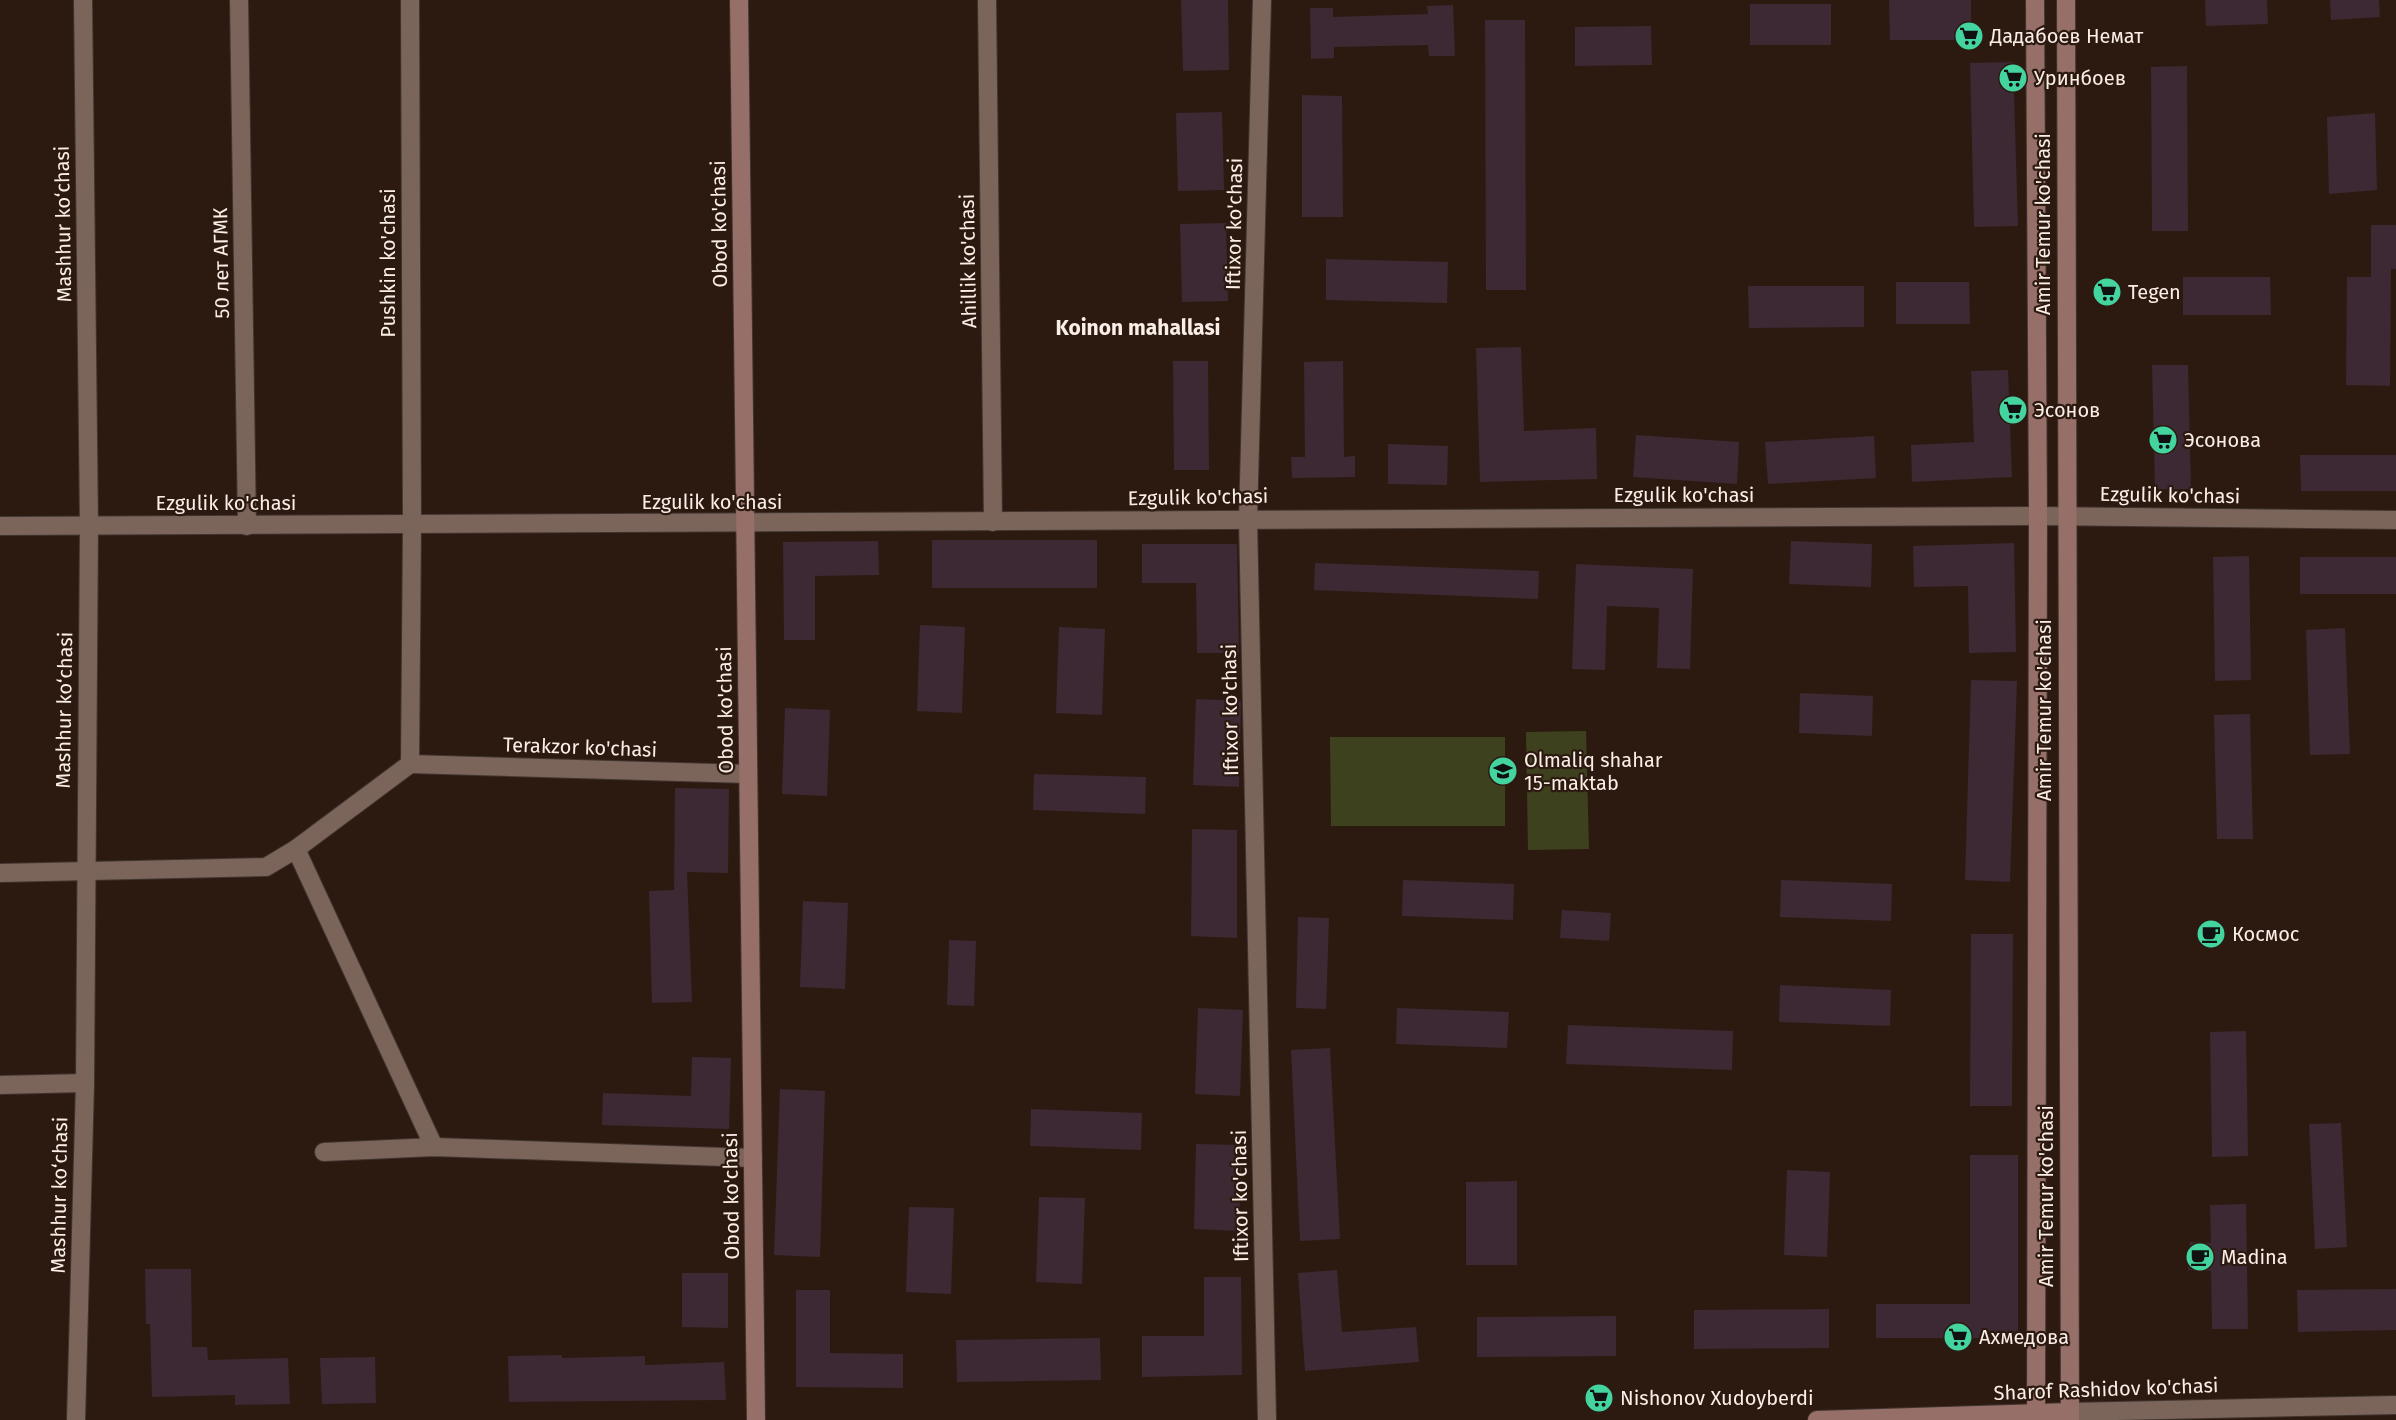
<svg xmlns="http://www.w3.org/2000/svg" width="2396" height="1420" viewBox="0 0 2396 1420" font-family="'Fira Sans',sans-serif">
<rect width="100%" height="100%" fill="#2c1a11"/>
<g fill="#3e411e">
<path d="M 1586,731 L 1589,849 L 1528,850 L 1526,732 Z"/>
<path d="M 1330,737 L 1505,737 L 1505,826 L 1331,826 Z"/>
</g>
<g fill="#3c2933">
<path d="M 1181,0 L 1228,0 L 1229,70 L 1183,71 Z"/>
<path d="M 1889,0 L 1971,0 L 1971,40 L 1890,40 Z"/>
<path d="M 2205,0 L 2267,0 L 2268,24 L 2206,26 Z"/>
<path d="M 2330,0 L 2379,0 L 2380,17 L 2331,20 Z"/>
<rect x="1750" y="4" width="81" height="41"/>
<path d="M 1453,5 L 1455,56 L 1429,56 L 1428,45 L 1334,47 L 1334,58 L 1311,59 L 1310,8 L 1333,8 L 1333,17 L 1428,14 L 1427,6 Z"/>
<path d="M 1485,20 L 1525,20 L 1526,290 L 1486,290 Z"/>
<path d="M 1651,26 L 1652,65 L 1575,66 L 1575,27 Z"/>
<path d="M 2013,62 L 2018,226 L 1974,227 L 1970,63 Z"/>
<path d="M 2187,66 L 2188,231 L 2152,231 L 2151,67 Z"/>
<path d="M 1302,95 L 1342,96 L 1343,217 L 1302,217 Z"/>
<path d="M 1222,112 L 1224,190 L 1178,191 L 1176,113 Z"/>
<path d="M 2375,113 L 2377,190 L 2329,194 L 2327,117 Z"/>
<path d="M 1226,223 L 1228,301 L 1182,302 L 1180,224 Z"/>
<path d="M 2371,225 L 2396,225 L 2396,269 L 2391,269 L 2390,386 L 2346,385 L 2347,277 L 2371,277 Z"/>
<path d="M 1326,259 L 1448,262 L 1447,303 L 1326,300 Z"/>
<path d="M 2183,277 L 2270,277 L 2271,315 L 2183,315 Z"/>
<path d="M 1896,282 L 1969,282 L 1970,324 L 1896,324 Z"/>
<path d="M 1748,286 L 1864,286 L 1864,327 L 1749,328 Z"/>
<path d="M 1521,347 L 1524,431 L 1596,428 L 1597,479 L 1480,482 L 1476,348 Z"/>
<path d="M 1173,361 L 1208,361 L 1209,470 L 1174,470 Z"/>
<path d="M 1343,361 L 1344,457 L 1355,456 L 1355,477 L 1292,478 L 1291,457 L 1305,457 L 1304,362 Z"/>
<path d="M 2152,365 L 2188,365 L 2191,489 L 2155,489 Z"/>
<path d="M 2008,370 L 2012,477 L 1912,482 L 1911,445 L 1974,442 L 1971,371 Z"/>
<path d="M 1636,435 L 1739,442 L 1737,484 L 1633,477 Z"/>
<path d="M 1874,436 L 1876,478 L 1768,484 L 1765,442 Z"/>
<path d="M 1388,444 L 1448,446 L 1447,485 L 1388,484 Z"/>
<path d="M 2300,455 L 2396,455 L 2396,491 L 2301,491 Z"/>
<rect x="932" y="540" width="165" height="48"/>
<path d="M 878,541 L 879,575 L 815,576 L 815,640 L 784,640 L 783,542 Z"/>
<path d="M 1791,541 L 1872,544 L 1871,587 L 1789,584 Z"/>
<path d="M 2014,543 L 2016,652 L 1969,653 L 1968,586 L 1914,587 L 1913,546 Z"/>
<path d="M 1142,544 L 1237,544 L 1239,653 L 1197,653 L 1196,583 L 1142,583 Z"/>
<path d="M 2249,556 L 2251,680 L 2215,681 L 2213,557 Z"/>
<rect x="2300" y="557" width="96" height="37"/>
<path d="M 1315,563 L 1539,571 L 1538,599 L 1314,590 Z"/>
<path d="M 1576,564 L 1693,569 L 1690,669 L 1657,668 L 1659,608 L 1607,606 L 1605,670 L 1572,669 Z"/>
<path d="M 920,625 L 965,627 L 962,713 L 917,711 Z"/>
<path d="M 1059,627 L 1105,629 L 1102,715 L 1056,713 Z"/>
<path d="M 2345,628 L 2350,754 L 2310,755 L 2306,630 Z"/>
<path d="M 1971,680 L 2017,681 L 2010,882 L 1965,880 Z"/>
<path d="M 1800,693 L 1873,696 L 1872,736 L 1799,733 Z"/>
<path d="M 1196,699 L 1241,701 L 1239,787 L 1193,785 Z"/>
<path d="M 785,708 L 830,710 L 827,796 L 782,794 Z"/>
<path d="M 2250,714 L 2253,839 L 2217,839 L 2214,715 Z"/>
<path d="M 1034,774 L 1146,777 L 1145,814 L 1033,810 Z"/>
<path d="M 675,788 L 729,789 L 728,873 L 687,872 L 692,1002 L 652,1003 L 649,891 L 674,890 Z"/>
<path d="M 1192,829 L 1237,830 L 1237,938 L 1191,936 Z"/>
<path d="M 1403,880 L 1514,884 L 1513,920 L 1402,916 Z"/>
<path d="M 1781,880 L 1892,884 L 1891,921 L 1780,917 Z"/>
<path d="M 803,901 L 848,903 L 845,989 L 800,987 Z"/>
<path d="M 1562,910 L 1611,913 L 1609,941 L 1560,938 Z"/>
<path d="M 1298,917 L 1329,918 L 1326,1009 L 1296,1008 Z"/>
<path d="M 1971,934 L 2013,934 L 2012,1106 L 1970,1106 Z"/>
<path d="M 949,940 L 976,941 L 974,1006 L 947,1005 Z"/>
<path d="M 1780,985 L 1891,990 L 1890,1026 L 1779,1022 Z"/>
<path d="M 1198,1008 L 1243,1010 L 1240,1096 L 1195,1094 Z"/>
<path d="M 1397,1008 L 1509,1012 L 1507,1048 L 1396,1044 Z"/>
<path d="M 1568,1025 L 1733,1031 L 1732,1070 L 1566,1064 Z"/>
<path d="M 2246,1031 L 2248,1156 L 2212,1157 L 2210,1032 Z"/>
<path d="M 1330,1048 L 1340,1239 L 1300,1241 L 1291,1050 Z"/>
<path d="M 692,1057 L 731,1058 L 729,1129 L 602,1125 L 603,1093 L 691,1096 Z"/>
<path d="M 780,1089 L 825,1091 L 820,1257 L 774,1255 Z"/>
<path d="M 1031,1109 L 1142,1113 L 1141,1150 L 1030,1146 Z"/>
<path d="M 2341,1123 L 2347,1247 L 2315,1249 L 2309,1124 Z"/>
<path d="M 1196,1144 L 1242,1145 L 1239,1231 L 1194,1229 Z"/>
<path d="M 1970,1155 L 2018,1155 L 2018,1338 L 1876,1338 L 1876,1304 L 1970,1304 Z"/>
<path d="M 1787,1170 L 1830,1172 L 1827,1257 L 1784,1255 Z"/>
<path d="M 1517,1181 L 1517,1265 L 1466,1265 L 1466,1182 Z"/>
<path d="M 1039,1197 L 1085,1198 L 1082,1284 L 1036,1282 Z"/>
<path d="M 2246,1204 L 2248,1329 L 2212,1329 L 2211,1271 L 2188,1270 L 2190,1242 L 2211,1243 L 2210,1205 Z"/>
<path d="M 909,1207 L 954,1208 L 951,1294 L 906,1292 Z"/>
<path d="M 145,1269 L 191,1269 L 192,1347 L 207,1347 L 208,1360 L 288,1358 L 290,1404 L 235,1405 L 235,1395 L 152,1397 L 150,1324 L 146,1324 Z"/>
<path d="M 1337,1270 L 1342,1332 L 1416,1327 L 1419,1362 L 1305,1371 L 1298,1273 Z"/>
<path d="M 682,1273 L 728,1273 L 728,1328 L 682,1327 Z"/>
<path d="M 1204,1277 L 1241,1277 L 1242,1375 L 1142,1377 L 1142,1336 L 1204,1336 Z"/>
<path d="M 2396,1289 L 2396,1330 L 2298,1332 L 2297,1290 Z"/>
<path d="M 796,1290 L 830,1290 L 830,1353 L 903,1354 L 903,1388 L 796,1387 Z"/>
<path d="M 1829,1309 L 1829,1348 L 1694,1349 L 1694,1310 Z"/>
<path d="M 1616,1316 L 1616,1356 L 1477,1357 L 1477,1317 Z"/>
<path d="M 1100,1338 L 1101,1380 L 957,1382 L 956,1340 Z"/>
<path d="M 562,1355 L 562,1358 L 645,1356 L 645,1365 L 724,1362 L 726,1400 L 509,1402 L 508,1356 Z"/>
<path d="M 375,1357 L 376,1403 L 322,1404 L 320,1358 Z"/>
</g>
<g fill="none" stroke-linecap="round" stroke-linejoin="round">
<g stroke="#41342f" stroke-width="20">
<g id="street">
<path d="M 239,0 L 247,526"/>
<path d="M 987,0 L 993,522"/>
<path d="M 1262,0 L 1248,519 L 1267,1420"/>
<path d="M 0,526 L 2038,516 L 2396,520"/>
<path d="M 410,764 L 748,774"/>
<path d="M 296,849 L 434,1147"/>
<path d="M 0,873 L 266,867 L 296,849 L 410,764 L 412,525 L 410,0"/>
<path d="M 0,1085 L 85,1083"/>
<path d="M 324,1152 L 434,1147 L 753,1158"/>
<path d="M 2070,1412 L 2396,1405"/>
<path d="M 76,1420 L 85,1083 L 89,526 L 83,0"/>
</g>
</g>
<g stroke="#41342f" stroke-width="20">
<g id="secondary">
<path d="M 739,0 L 756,1420"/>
<path d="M 2035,0 L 2038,516 L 2036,1420"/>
<path d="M 2066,0 L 2070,1420"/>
<path d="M 1817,1420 L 2070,1412"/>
</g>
</g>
<use href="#street" stroke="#7b655a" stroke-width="18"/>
<use href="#secondary" stroke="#966f69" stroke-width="18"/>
</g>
<defs>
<g id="supermarket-disc" transform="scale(1.5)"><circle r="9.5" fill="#44d49f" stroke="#2c1a11"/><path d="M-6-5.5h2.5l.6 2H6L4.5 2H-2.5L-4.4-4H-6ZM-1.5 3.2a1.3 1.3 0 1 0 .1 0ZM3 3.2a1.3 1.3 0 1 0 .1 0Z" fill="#111"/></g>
<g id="school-disc" transform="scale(1.5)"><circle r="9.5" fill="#44d49f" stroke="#2c1a11"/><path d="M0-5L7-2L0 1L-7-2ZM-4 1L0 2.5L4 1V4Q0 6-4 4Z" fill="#111"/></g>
<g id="cafe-disc" transform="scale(1.5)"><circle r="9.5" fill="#44d49f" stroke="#2c1a11"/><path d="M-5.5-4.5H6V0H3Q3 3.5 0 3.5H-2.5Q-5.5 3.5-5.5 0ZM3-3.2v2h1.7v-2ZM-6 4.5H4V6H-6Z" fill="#111"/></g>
</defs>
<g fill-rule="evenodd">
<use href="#supermarket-disc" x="1969" y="36"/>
<use href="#supermarket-disc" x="2013" y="78"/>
<use href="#supermarket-disc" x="2107" y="292"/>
<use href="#supermarket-disc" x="2013" y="410"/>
<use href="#supermarket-disc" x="2163" y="440"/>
<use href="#school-disc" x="1503" y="771"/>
<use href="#cafe-disc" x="2211" y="934"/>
<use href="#cafe-disc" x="2200" y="1257"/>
<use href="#supermarket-disc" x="1958" y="1337"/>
<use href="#supermarket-disc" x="1599" y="1398"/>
</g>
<g text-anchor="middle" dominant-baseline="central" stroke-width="4.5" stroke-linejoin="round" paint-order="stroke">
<g font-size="20" fill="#fbeee7" stroke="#2c1a11" text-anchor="start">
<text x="1990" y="36">Дадабоев Немат</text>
<text x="2034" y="78">Уринбоев</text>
<text x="2128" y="292">Tegen</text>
<text x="2034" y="410">Эсонов</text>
<text x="2184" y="440">Эсонова</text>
<text x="1524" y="760">Olmaliq shahar<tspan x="1524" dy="23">15-maktab</tspan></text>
<text x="2232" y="934">Космос</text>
<text x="2221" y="1257">Madina</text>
<text x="1979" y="1337">Ахмедова</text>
<text x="1620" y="1398">Nishonov Xudoyberdi</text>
</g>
<g font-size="20" fill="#fbeee7" stroke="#2c1a11">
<text transform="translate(63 224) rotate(-91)">Mashhur ko‘chasi</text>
<text transform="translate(719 224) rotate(-91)">Obod ko'chasi</text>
<text transform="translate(1234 224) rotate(-89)">Iftixor ko'chasi</text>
<text transform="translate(2043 224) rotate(-90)">Amir Temur ko'chasi</text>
<text transform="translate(968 261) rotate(-91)">Ahillik ko'chasi</text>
<text transform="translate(221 263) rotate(-91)">50 лет АГМК</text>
<text transform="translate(388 263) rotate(-90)">Pushkin ko'chasi</text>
<text x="1684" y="495">Ezgulik ko'chasi</text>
<text transform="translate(2170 495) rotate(1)">Ezgulik ko'chasi</text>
<text transform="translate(1198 497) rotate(-1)">Ezgulik ko'chasi</text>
<text x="712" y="502">Ezgulik ko'chasi</text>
<text x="226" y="503">Ezgulik ko'chasi</text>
<text transform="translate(64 710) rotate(-89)">Mashhur ko‘chasi</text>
<text transform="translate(725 710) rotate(-91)">Obod ko'chasi</text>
<text transform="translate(1230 710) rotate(-91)">Iftixor ko'chasi</text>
<text transform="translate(2044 710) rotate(-90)">Amir Temur ko'chasi</text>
<text transform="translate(580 747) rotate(2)">Terakzor ko'chasi</text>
<text transform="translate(59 1195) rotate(-89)">Mashhur ko‘chasi</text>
<text transform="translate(731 1196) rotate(-91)">Obod ko'chasi</text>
<text transform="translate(1240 1196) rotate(-91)">Iftixor ko'chasi</text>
<text transform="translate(2046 1196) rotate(-90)">Amir Temur ko'chasi</text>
<text transform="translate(2106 1389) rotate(-2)">Sharof Rashidov ko'chasi</text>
</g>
<g font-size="21" font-weight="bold" fill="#fbeee7" stroke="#2c1a11">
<text x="1138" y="328">Koinon mahallasi</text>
</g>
</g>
</svg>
